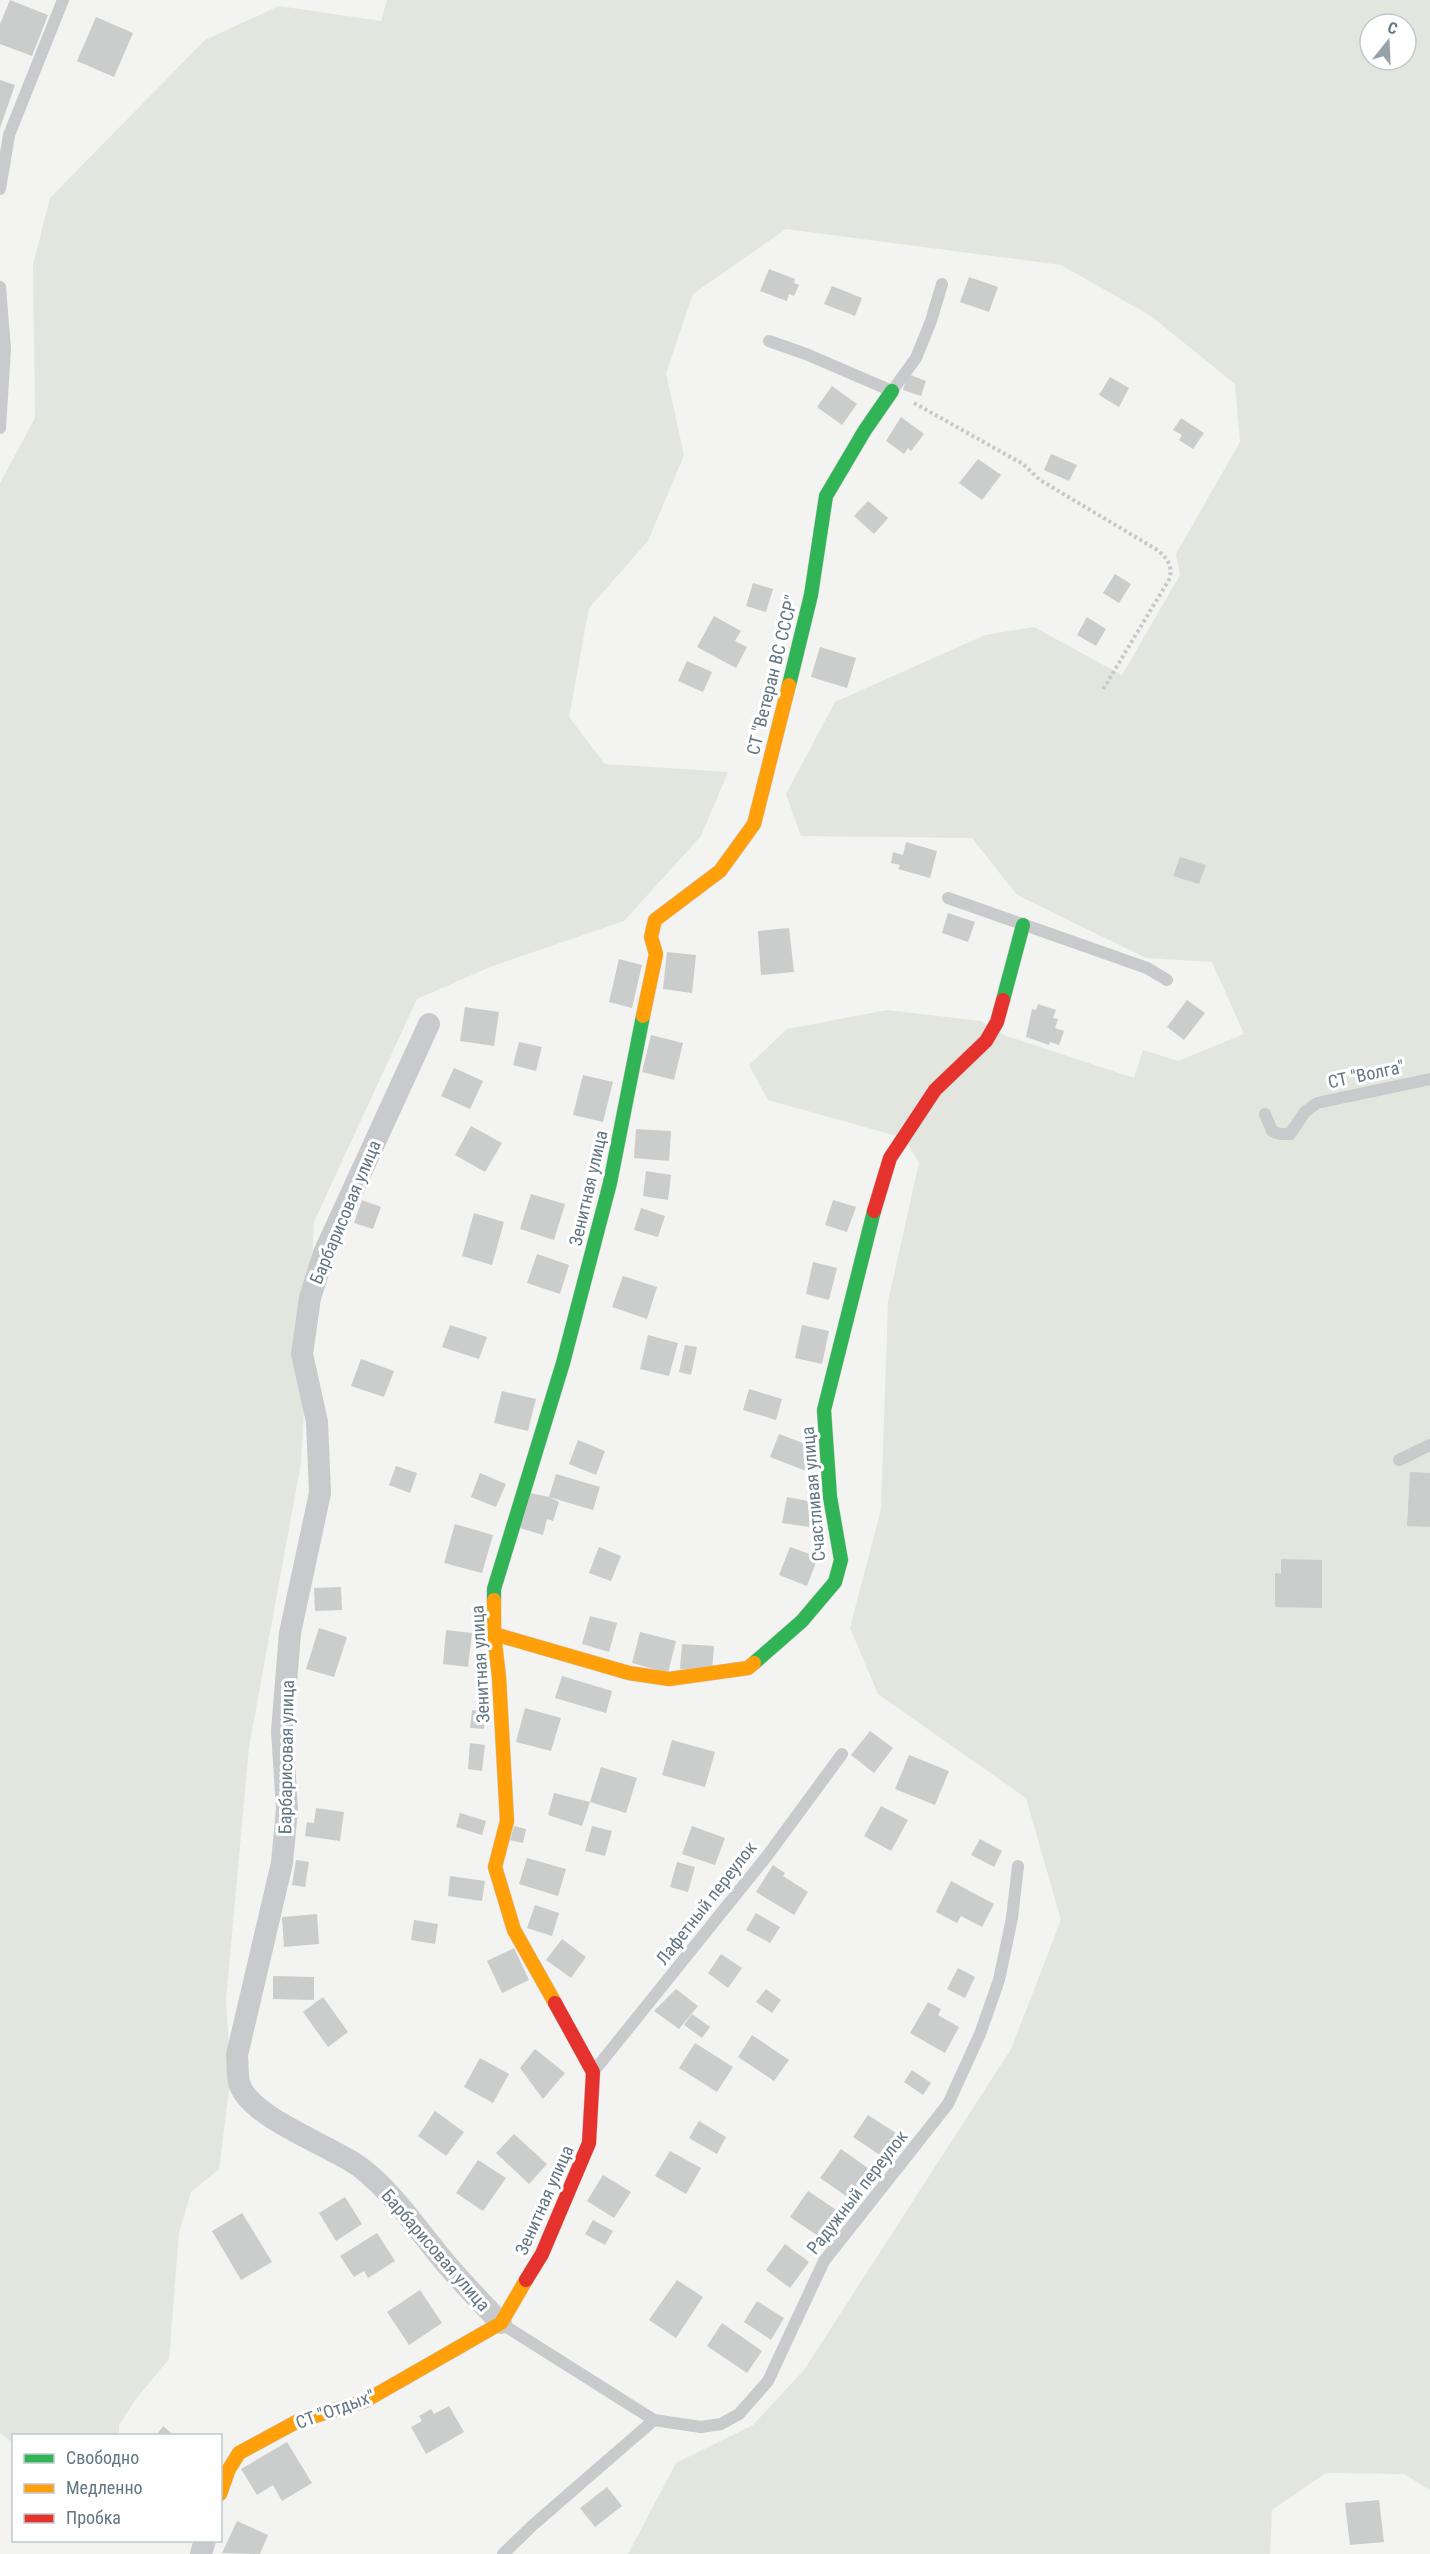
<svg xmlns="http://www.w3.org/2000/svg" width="1430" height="2554" viewBox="0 0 1430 2554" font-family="'Roboto Condensed',sans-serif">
<rect width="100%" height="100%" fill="#f3f3f1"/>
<path fill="#e3e6df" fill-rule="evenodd" d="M 387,0 L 1430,0 L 1430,2490 L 1404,2474 L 1326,2473 L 1272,2510 L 1270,2554 L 628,2554 L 676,2463 L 753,2425 L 804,2370 L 1011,2049 L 1061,1920 L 1026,1798 L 878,1694 L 850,1628 L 881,1509 L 888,1301 L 919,1163 L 904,1138 L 768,1100 L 749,1065 L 787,1029 L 887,1010 L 981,1021 L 1004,1035 L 1134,1078 L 1143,1050 L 1178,1061 L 1244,1034 L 1212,962 L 1146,958 L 1017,895 L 972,838 L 801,836 L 786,794 L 835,702 L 985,635 L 1034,627 L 1122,675 L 1180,575 L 1176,554 L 1240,442 L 1235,384 L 1151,316 L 1061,265 L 786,229 L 693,294 L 666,373 L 684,455 L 648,541 L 589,608 L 569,717 L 605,764 L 728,772 L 701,836 L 624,921 L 490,967 L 417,999 L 314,1222 L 301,1463 L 249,1747 L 226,2000 L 231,2075 L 219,2169 L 191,2192 L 179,2233 L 169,2359 L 135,2400 L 119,2425 L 119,2435 L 14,2436 L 13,2443 L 0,2433 L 0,483 L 35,418 L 33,265 L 50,198 L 205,40 L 279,6 L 381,21 ZM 1370,24 L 1406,24 L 1406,60 L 1370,60 Z"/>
<g fill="#cbcccc">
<path d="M 10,0 L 48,15 L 32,56 L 0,44 L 0,24 Z"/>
<path d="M 96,17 L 133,33 L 114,77 L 77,61 Z"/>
<path d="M 0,80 L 15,85 L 0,128 Z"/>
<path d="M 769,269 L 795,279 L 794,283 L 799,285 L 794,296 L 789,294 L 787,301 L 760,291 Z"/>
<path d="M 969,277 L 998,287 L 989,312 L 960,302 Z"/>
<path d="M 832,286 L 862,298 L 855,316 L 824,304 Z"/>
<path d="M 908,374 L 926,381 L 921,396 L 903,390 Z"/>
<path d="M 1110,377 L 1129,388 L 1119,407 L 1099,395 Z"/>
<path d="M 832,386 L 857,404 L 842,425 L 817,407 Z"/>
<path d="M 901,417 L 924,434 L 911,451 L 908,448 L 904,454 L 886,441 Z"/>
<path d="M 1181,418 L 1204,433 L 1193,449 L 1179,440 L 1182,435 L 1173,430 Z"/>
<path d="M 1051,454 L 1077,465 L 1069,481 L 1044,470 Z"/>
<path d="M 978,459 L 1001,475 L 982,500 L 959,483 Z"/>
<path d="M 868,501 L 888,518 L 874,534 L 854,516 Z"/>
<path d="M 1115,574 L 1131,584 L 1119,603 L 1103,593 Z"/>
<path d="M 753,583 L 773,589 L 766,612 L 746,606 Z"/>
<path d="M 714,616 L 741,631 L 735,641 L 747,647 L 736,668 L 697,647 Z"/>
<path d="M 1087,617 L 1106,629 L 1096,646 L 1077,635 Z"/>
<path d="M 820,647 L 856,658 L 847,688 L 811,677 Z"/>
<path d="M 687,661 L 712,672 L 703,692 L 678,681 Z"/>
<path d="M 906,842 L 937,851 L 930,878 L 898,869 L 900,865 L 891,863 L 893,852 L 903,855 Z"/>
<path d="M 1180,857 L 1206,865 L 1199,884 L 1173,876 Z"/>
<path d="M 948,913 L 975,922 L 968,942 L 942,933 Z"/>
<path d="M 789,928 L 794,972 L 761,975 L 758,931 Z"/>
<path d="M 667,952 L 696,955 L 692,993 L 663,989 Z"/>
<path d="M 619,959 L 642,965 L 632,1008 L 609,1002 Z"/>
<path d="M 1187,1000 L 1205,1013 L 1184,1040 L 1167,1027 Z"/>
<path d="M 1038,1004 L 1056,1010 L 1053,1018 L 1058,1019 L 1055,1028 L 1064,1031 L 1059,1045 L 1050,1042 L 1049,1045 L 1026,1037 L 1032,1009 L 1036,1010 Z"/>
<path d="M 465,1007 L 499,1012 L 494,1046 L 460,1041 Z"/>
<path d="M 651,1035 L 683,1043 L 674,1080 L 642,1072 Z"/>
<path d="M 519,1042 L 542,1047 L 536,1071 L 513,1065 Z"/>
<path d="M 454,1068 L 483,1081 L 470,1109 L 441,1096 Z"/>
<path d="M 583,1075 L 613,1082 L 603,1122 L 573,1115 Z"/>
<path d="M 471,1126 L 502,1143 L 485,1172 L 455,1155 Z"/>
<path d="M 636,1129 L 671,1131 L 669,1161 L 634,1158 Z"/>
<path d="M 646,1171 L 671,1175 L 668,1200 L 643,1196 Z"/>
<path d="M 531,1194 L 565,1204 L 554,1240 L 520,1229 Z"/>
<path d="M 362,1200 L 381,1207 L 373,1229 L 354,1223 Z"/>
<path d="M 833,1200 L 856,1207 L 847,1232 L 825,1225 Z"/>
<path d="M 641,1208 L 665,1216 L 658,1237 L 634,1230 Z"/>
<path d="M 474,1213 L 504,1222 L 492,1265 L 462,1256 Z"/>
<path d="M 537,1254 L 569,1265 L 560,1294 L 527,1283 Z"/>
<path d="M 813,1262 L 837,1268 L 829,1300 L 806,1294 Z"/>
<path d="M 623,1276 L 657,1287 L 647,1319 L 612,1307 Z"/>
<path d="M 450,1325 L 487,1337 L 479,1359 L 442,1347 Z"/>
<path d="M 802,1325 L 829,1331 L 822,1364 L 795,1358 Z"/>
<path d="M 648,1335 L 678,1343 L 669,1376 L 640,1369 Z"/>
<path d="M 685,1345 L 697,1347 L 691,1375 L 679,1372 Z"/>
<path d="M 361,1359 L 394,1371 L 384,1397 L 351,1386 Z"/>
<path d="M 749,1389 L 782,1399 L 776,1420 L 743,1410 Z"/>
<path d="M 502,1391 L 536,1399 L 528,1431 L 494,1423 Z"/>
<path d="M 779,1434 L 814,1447 L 806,1471 L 770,1457 Z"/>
<path d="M 578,1440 L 605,1451 L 596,1475 L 569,1464 Z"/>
<path d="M 396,1466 L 417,1473 L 410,1493 L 389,1485 Z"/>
<path d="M 1410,1472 L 1430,1473 L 1430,1527 L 1407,1526 Z"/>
<path d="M 480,1473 L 506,1484 L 496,1507 L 471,1497 Z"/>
<path d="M 556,1474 L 600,1487 L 593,1510 L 549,1497 L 559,1502 L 553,1521 L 547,1519 L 543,1535 L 520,1528 L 530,1493 L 549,1497 Z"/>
<path d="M 787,1497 L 813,1502 L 809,1527 L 782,1523 Z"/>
<path d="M 455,1524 L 493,1535 L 482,1573 L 444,1563 Z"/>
<path d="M 599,1547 L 621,1556 L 611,1581 L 589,1573 Z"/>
<path d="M 790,1547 L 818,1557 L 807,1586 L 779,1575 Z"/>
<path d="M 1281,1559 L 1322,1560 L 1322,1608 L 1275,1607 L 1275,1573 L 1281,1574 Z"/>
<path d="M 341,1587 L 342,1610 L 315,1611 L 314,1588 Z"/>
<path d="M 590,1616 L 617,1623 L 609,1652 L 582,1644 Z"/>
<path d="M 319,1628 L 347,1637 L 334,1677 L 306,1669 Z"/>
<path d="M 446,1630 L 472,1633 L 468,1667 L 443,1664 Z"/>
<path d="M 640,1632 L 676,1641 L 668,1673 L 632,1663 Z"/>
<path d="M 682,1644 L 714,1646 L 712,1671 L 680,1669 Z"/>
<path d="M 562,1676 L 612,1691 L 606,1713 L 555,1698 Z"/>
<path d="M 525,1708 L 561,1718 L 551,1751 L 516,1742 Z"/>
<path d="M 472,1710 L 486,1712 L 484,1729 L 470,1728 Z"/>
<path d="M 870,1731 L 893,1748 L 874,1773 L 851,1755 Z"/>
<path d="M 672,1740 L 715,1752 L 705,1787 L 662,1775 Z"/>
<path d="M 470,1743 L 485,1745 L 482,1771 L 468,1769 Z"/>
<path d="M 909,1755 L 949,1771 L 935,1805 L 895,1789 Z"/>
<path d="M 601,1767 L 637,1778 L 626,1813 L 590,1802 L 582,1826 L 548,1815 L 554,1793 L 590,1802 Z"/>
<path d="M 881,1806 L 908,1820 L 891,1851 L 864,1836 Z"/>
<path d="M 316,1808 L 344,1812 L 340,1841 L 305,1836 L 307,1822 L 314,1823 Z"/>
<path d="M 460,1813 L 486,1821 L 482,1835 L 456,1827 Z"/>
<path d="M 514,1826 L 526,1829 L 523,1843 L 510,1840 Z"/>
<path d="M 592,1826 L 612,1831 L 605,1856 L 585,1851 Z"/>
<path d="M 692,1826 L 725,1838 L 715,1865 L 682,1854 Z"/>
<path d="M 980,1839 L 1002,1851 L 994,1867 L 971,1855 Z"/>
<path d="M 527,1858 L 566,1869 L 558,1896 L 519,1884 Z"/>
<path d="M 296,1860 L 309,1862 L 305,1887 L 292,1885 Z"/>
<path d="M 677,1862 L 695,1867 L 688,1892 L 670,1887 Z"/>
<path d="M 773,1865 L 785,1873 L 783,1876 L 808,1892 L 794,1915 L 756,1892 Z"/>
<path d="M 450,1876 L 485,1881 L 482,1901 L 448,1896 Z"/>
<path d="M 951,1881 L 994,1904 L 982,1927 L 961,1916 L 957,1923 L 936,1912 Z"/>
<path d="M 535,1905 L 559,1913 L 552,1936 L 527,1928 Z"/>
<path d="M 756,1913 L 780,1927 L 770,1943 L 746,1930 Z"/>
<path d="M 317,1914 L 319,1944 L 284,1947 L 282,1917 Z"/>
<path d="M 414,1920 L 438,1924 L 435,1944 L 411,1940 Z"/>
<path d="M 562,1939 L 586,1957 L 571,1978 L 546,1960 Z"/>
<path d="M 514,1948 L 529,1980 L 502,1993 L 487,1961 Z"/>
<path d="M 721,1954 L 742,1968 L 728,1988 L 708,1973 Z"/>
<path d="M 958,1968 L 975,1977 L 965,1998 L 947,1989 Z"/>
<path d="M 273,1976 L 314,1977 L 314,2000 L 273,1999 Z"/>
<path d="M 676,1989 L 698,2006 L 679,2029 L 654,2011 Z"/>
<path d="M 766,1989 L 781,2000 L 772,2013 L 756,2002 Z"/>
<path d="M 323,1997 L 348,2032 L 328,2047 L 303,2012 Z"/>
<path d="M 928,2002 L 941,2009 L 938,2015 L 959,2027 L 945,2053 L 910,2033 Z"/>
<path d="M 692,2014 L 710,2027 L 702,2038 L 684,2025 Z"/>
<path d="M 752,2035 L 789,2060 L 774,2081 L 738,2057 Z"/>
<path d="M 695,2043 L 733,2067 L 717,2092 L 679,2068 Z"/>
<path d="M 535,2049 L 565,2073 L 543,2099 L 520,2068 Z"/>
<path d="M 480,2058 L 509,2074 L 493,2103 L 464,2087 Z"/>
<path d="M 912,2070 L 931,2083 L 923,2095 L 904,2082 Z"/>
<path d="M 435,2111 L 464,2132 L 446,2156 L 418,2136 Z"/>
<path d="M 868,2115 L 907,2140 L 892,2163 L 853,2137 Z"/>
<path d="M 699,2121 L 726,2137 L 717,2154 L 689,2138 Z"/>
<path d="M 514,2134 L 547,2164 L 529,2184 L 496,2153 Z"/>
<path d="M 841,2149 L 872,2171 L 852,2200 L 820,2178 Z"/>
<path d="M 670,2151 L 701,2168 L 686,2194 L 655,2176 Z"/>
<path d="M 478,2160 L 506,2178 L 483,2211 L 456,2193 Z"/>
<path d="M 603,2175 L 631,2192 L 614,2218 L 587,2201 Z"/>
<path d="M 808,2191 L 838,2211 L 821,2238 L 790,2217 Z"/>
<path d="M 345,2197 L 362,2224 L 336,2241 L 319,2213 Z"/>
<path d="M 242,2213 L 272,2262 L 241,2280 L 212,2231 Z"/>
<path d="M 593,2220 L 613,2231 L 605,2245 L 585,2234 Z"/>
<path d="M 377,2233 L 395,2261 L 368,2278 L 364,2271 L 354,2277 L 340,2256 Z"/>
<path d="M 785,2244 L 809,2262 L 790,2288 L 766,2270 Z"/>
<path d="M 677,2280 L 703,2297 L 676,2338 L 649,2320 Z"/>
<path d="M 420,2290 L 442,2323 L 409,2345 L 387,2312 Z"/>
<path d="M 757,2301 L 784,2318 L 771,2340 L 744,2322 Z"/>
<path d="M 722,2323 L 762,2351 L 747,2373 L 707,2346 Z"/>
<path d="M 449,2406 L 464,2432 L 426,2454 L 411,2427 L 422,2421 L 419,2416 L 431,2409 L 434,2414 Z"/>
<path d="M 163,2426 L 175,2436 L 156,2436 Z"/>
<path d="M 287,2442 L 312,2483 L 282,2501 L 273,2485 L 257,2495 L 241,2469 Z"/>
<path d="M 607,2487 L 622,2506 L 595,2527 L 580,2508 Z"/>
<path d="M 1379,2500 L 1384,2542 L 1350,2545 L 1345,2503 Z"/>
<path d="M 237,2521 L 268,2535 L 260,2554 L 222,2553 Z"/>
</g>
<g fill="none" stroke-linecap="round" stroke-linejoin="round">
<g stroke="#ced0d0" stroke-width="15">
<g id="fast">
<path d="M 789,685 L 811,595 L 826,496 L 865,430 L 892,391"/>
<path d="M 1003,1000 L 1023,925"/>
<path d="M 494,1600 L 494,1589 L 563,1363 L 610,1183 L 643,1016"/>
<path d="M 754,1663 L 802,1621 L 835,1582 L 841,1560 L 830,1497 L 824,1410 L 874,1211"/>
</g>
</g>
<g stroke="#ced0d0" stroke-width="15">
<g id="slow">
<path d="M 643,1016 L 656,954 L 651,937 L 655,920 L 720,871 L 754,824 L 789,685"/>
<path d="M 494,1600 L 494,1634 L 499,1677 L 507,1821 L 495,1867 L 514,1930 L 555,2003"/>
<path d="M 494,1634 L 629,1673 L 669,1679 L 748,1668 L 754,1663"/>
<path d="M 220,2494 L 229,2469 L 239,2453 L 298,2421 L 365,2401 L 501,2323 L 526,2280"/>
</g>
</g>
<g stroke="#ced0d0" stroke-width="15">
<g id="jam">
<path d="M 874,1211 L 890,1158 L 935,1090 L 986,1041 L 997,1022 L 1003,1000"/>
<path d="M 526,2280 L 542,2254 L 589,2143 L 593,2072 L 555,2003"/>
</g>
</g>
<path stroke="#c7c8c8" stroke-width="4" stroke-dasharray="3 3" stroke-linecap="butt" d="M 914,403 L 1023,464 L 1040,480 L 1159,551 C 1168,560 1172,565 1170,578 L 1102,691"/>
<g stroke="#c8cacb" stroke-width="12">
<path d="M 0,189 L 9,135 L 63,0"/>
<path d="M 0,287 L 5,349 L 0,428"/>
<path d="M 769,341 L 806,354 L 892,391 L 916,358 L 931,321 L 942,284"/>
<path d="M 948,898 L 1147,968 L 1167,980"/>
<path d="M 1265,1114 L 1272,1131 L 1280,1134 L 1290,1134 L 1305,1112 L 1317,1103 L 1430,1079"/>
<path d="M 1399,1460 L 1430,1445"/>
<path d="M 594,2071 L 767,1856 L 842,1754"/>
<path d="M 502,2324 L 654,2420 L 701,2427 L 721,2424 L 739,2414 L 768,2381 L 824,2261 L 948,2104 L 980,2034 L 999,1980 L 1012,1918 L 1018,1866"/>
<path d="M 503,2554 L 533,2525 L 654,2420"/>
</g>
<g stroke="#c8cacb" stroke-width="22">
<path d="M 429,1024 L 324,1253 L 310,1298 L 302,1354 L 317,1422 L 320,1493 L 290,1633 L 282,1731 L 287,1809 L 282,1863 L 237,2055 C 238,2063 237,2074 239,2082 C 247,2117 330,2145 360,2167 C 396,2195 419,2232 448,2266 C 465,2286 483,2304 501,2323"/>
<path d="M 201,2554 L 205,2540"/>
</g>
<use href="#fast" stroke="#30b455" stroke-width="14"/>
<use href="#slow" stroke="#ff9f0a" stroke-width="14"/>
<use href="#jam" stroke="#e5322d" stroke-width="14"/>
</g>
<g text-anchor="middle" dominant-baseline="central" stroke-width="6" stroke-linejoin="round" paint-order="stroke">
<g font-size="18" fill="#627782" stroke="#fff">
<text transform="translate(772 675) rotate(-76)">СТ "Ветеран ВС СССР"</text>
<text transform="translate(1366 1074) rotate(-12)">СТ "Волга"</text>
<text transform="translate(588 1188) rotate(-77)">Зенитная улица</text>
<text transform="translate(345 1212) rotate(-67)">Барбарисовая улица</text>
<text transform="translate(813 1494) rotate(-95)">Счастливая улица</text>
<text transform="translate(480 1664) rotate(-93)">Зенитная улица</text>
<text transform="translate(286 1757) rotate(-89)">Барбарисовая улица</text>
<text transform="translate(706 1903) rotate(-52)">Лафетный переулок</text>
<text transform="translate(857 2192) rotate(-52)">Радужный переулок</text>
<text transform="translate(544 2200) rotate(-66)">Зенитная улица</text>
<text transform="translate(436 2250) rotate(49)">Барбарисовая улица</text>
<text transform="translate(335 2409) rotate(-20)">СТ "Отдых"</text>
</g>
</g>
<rect x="12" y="2434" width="210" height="108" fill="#ffffff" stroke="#c0c9cd" stroke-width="1.5"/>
<rect x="24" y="2454" width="30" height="9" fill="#30b455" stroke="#c0c9cd" stroke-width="1.5"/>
<text x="66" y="2464" font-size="18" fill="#627782">Свободно</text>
<rect x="24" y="2484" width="30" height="9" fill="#ff9f0a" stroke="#c0c9cd" stroke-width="1.5"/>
<text x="66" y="2494" font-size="18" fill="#627782">Медленно</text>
<rect x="24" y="2514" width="30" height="9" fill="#e5322d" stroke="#c0c9cd" stroke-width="1.5"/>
<text x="66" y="2524" font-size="18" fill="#627782">Пробка</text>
<g transform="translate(1388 42) rotate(18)"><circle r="28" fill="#ffffff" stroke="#c0c9cd" stroke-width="1.5"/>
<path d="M0-4.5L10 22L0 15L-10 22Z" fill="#95a2a9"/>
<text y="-9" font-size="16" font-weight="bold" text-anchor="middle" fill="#627782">С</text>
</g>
</svg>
